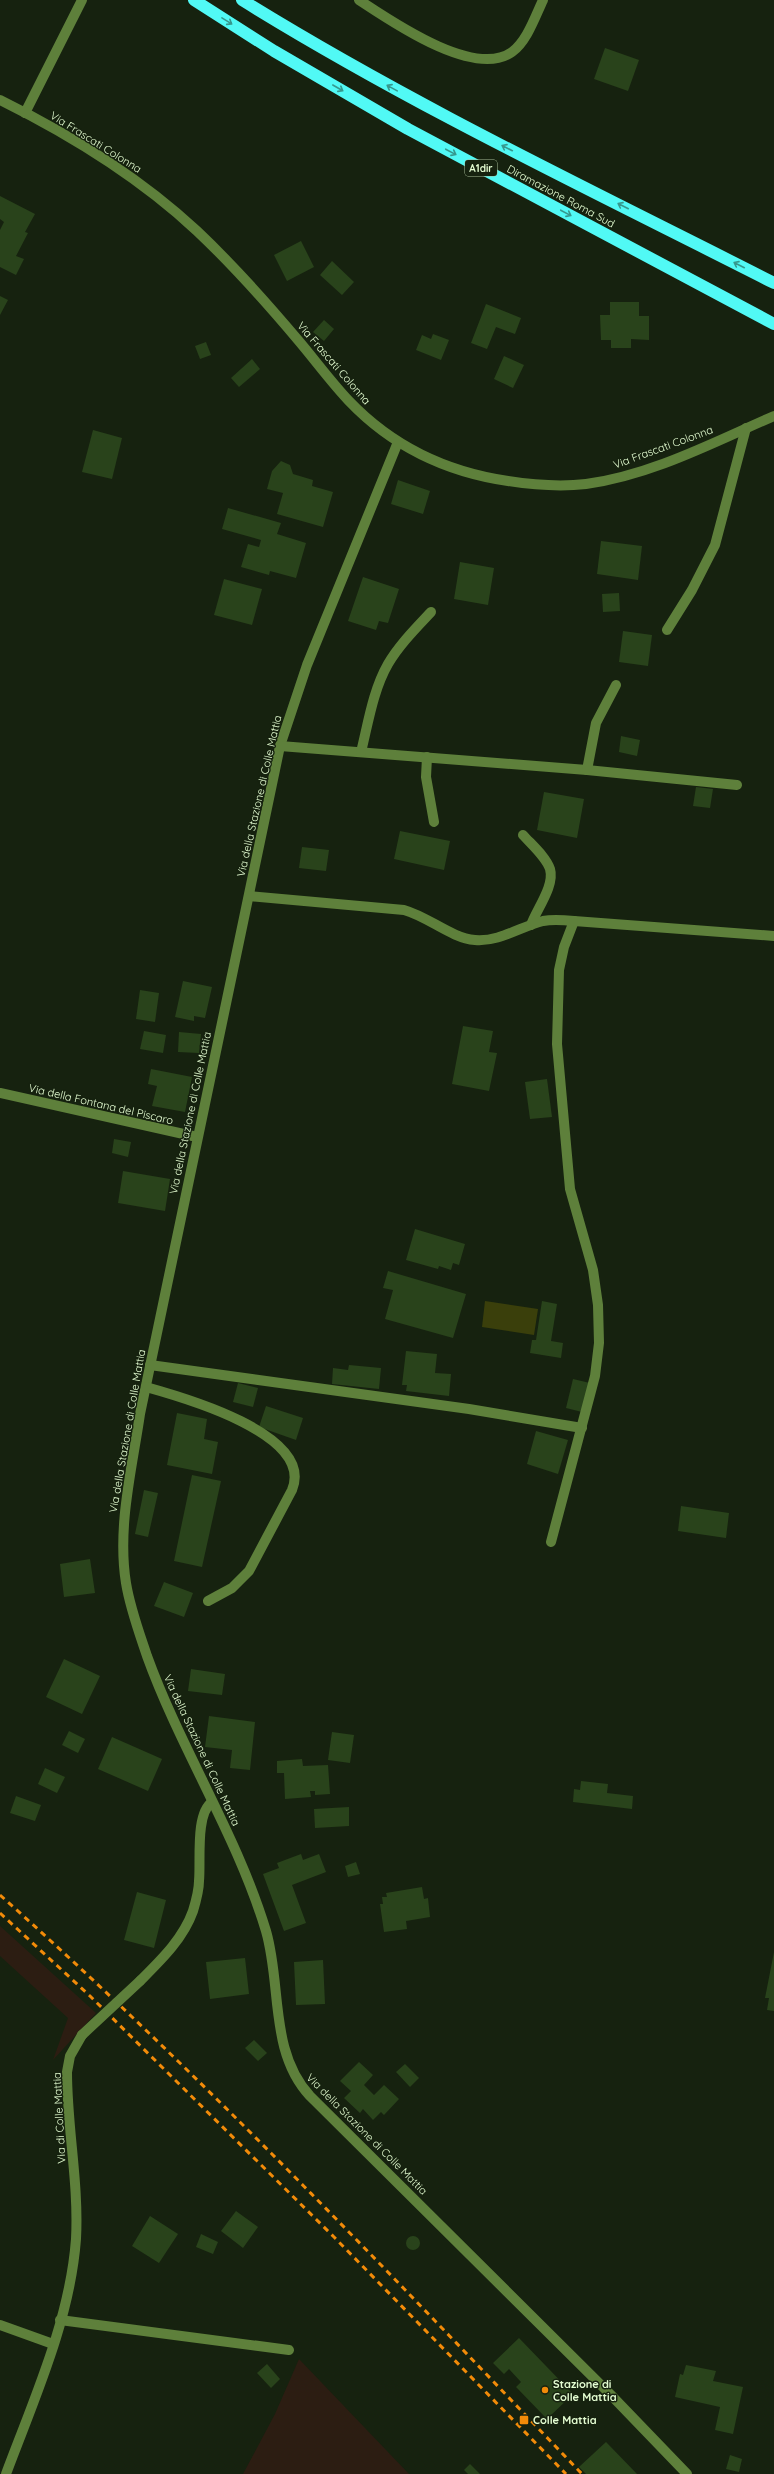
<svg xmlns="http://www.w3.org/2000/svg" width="774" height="2474" viewBox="0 0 774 2474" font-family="Quicksand,sans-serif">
<rect width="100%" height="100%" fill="#16220f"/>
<g fill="#2c1d12">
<path d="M 0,1926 L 96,2013 L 53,2060 L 68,2018 L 0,1956 Z"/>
<path d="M 299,2359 L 409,2474 L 243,2474 L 275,2414 Z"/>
</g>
<path fill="#3a3f0b" d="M 485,1301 L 538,1309 L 534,1335 L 482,1327 Z"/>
<g fill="#29431b">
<path d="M 605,48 L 639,60 L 628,91 L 594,79 Z"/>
<path d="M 0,196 L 35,214 L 25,232 L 28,233 L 16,256 L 24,259 L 16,275 L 0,267 L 0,230 L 4,222 L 0,219 Z"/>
<path d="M 301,241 L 314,267 L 287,281 L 274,255 Z"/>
<path d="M 332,261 L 354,282 L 342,295 L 320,275 Z"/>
<path d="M 0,296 L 8,300 L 0,315 Z"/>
<path d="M 610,302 L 639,302 L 639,316 L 649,316 L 649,340 L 631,339 L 631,348 L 611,348 L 611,340 L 601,340 L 600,315 L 610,315 Z"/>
<path d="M 486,304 L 521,318 L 515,334 L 496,327 L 487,349 L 471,343 Z"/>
<path d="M 324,320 L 334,329 L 324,341 L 313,332 Z"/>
<path d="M 433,334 L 449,340 L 441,360 L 416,350 L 422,335 L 431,339 Z"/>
<path d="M 206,342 L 211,355 L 200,359 L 195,346 Z"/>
<path d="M 504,356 L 524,365 L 513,388 L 494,379 Z"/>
<path d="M 252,359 L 260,369 L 239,387 L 231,378 Z"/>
<path d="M 93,430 L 122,438 L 112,479 L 82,472 Z"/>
<path d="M 281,461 L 290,465 L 293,474 L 313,480 L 312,486 L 333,492 L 323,527 L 277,514 L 283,493 L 267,489 L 272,471 Z"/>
<path d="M 398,480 L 430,491 L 423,514 L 391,504 Z"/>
<path d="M 228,508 L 281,523 L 277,534 L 306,543 L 296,578 L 270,571 L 269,575 L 241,567 L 248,544 L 259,547 L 261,540 L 222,529 Z"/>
<path d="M 601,541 L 642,546 L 638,580 L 597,574 Z"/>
<path d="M 460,562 L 494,568 L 488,605 L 454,599 Z"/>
<path d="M 363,577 L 399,589 L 388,623 L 379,621 L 376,630 L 348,621 Z"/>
<path d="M 224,579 L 262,589 L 252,625 L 214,615 Z"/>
<path d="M 619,593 L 620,611 L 603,612 L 602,594 Z"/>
<path d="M 623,631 L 652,635 L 648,666 L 619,662 Z"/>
<path d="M 621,736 L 640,740 L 637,756 L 619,752 Z"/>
<path d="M 696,787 L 713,789 L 710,808 L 693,806 Z"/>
<path d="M 544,792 L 584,799 L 577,838 L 537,830 Z"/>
<path d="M 400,831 L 450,841 L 444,870 L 394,859 Z"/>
<path d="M 302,847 L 329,850 L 326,871 L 299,868 Z"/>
<path d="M 183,981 L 212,987 L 205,1018 L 194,1016 L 194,1021 L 175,1017 Z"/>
<path d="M 140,990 L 159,993 L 155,1022 L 136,1019 Z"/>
<path d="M 463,1026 L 493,1031 L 489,1052 L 497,1053 L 489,1091 L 452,1084 Z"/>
<path d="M 144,1031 L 166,1035 L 163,1053 L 140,1049 Z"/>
<path d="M 179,1032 L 201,1034 L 199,1053 L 178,1052 Z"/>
<path d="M 151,1069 L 192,1077 L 185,1112 L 152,1106 L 157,1086 L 148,1084 Z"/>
<path d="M 547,1079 L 552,1117 L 530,1119 L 525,1082 Z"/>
<path d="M 114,1139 L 131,1142 L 128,1157 L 112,1153 Z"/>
<path d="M 123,1171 L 170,1179 L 165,1211 L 118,1203 Z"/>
<path d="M 415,1229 L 465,1244 L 459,1265 L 453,1263 L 451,1270 L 439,1266 L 438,1269 L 406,1260 Z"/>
<path d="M 388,1271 L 466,1294 L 453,1338 L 385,1319 L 393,1290 L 383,1288 Z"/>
<path d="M 542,1301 L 557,1304 L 551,1341 L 563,1343 L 561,1358 L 530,1353 L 532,1340 L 536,1340 Z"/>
<path d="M 406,1351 L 437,1354 L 435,1373 L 451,1374 L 449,1396 L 406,1391 L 407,1385 L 402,1385 Z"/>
<path d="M 349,1365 L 381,1368 L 379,1389 L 332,1384 L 333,1368 L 348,1370 Z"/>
<path d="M 573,1379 L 590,1383 L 582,1412 L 566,1408 Z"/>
<path d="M 238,1383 L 258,1388 L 253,1407 L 233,1402 Z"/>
<path d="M 266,1406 L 303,1418 L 296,1440 L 259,1427 Z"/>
<path d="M 177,1413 L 207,1419 L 204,1439 L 218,1442 L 212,1474 L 167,1465 Z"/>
<path d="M 536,1431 L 568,1440 L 558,1474 L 527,1464 Z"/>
<path d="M 192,1475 L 221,1481 L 202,1567 L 174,1561 Z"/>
<path d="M 144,1490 L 158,1493 L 148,1537 L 135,1534 Z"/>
<path d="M 681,1506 L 729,1513 L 726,1538 L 678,1531 Z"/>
<path d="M 90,1559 L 95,1593 L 64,1597 L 60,1564 Z"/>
<path d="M 164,1582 L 193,1593 L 184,1617 L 154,1606 Z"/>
<path d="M 64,1659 L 100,1676 L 82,1714 L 46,1697 Z"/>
<path d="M 191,1669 L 225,1674 L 222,1695 L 188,1691 Z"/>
<path d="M 209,1716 L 255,1722 L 250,1770 L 230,1768 L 232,1750 L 205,1747 Z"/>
<path d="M 69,1731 L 85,1739 L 78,1753 L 62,1745 Z"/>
<path d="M 332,1732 L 354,1735 L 350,1763 L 328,1760 Z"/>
<path d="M 112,1737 L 162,1759 L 148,1791 L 98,1769 Z"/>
<path d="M 302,1759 L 303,1766 L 328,1765 L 330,1794 L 315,1795 L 315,1791 L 310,1791 L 311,1797 L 285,1799 L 284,1773 L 277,1773 L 277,1761 Z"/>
<path d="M 45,1768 L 65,1777 L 57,1793 L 38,1784 Z"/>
<path d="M 581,1781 L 608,1784 L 607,1793 L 633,1796 L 632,1809 L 573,1802 L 574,1789 L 580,1790 Z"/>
<path d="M 16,1796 L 41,1805 L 35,1821 L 10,1813 Z"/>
<path d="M 349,1807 L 349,1826 L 315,1828 L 314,1809 Z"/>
<path d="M 301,1854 L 303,1860 L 319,1854 L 326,1872 L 292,1885 L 306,1923 L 284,1931 L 263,1874 L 279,1868 L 277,1863 Z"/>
<path d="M 356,1862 L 360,1874 L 348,1877 L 345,1866 Z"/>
<path d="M 422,1887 L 424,1899 L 428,1898 L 430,1917 L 406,1921 L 407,1929 L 384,1932 L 380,1904 L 383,1904 L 382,1897 L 387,1897 L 386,1893 Z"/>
<path d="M 137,1892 L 166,1900 L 154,1948 L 124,1940 Z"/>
<path d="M 774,1952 L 774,2011 L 767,2010 L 769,1998 L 765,1998 Z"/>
<path d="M 245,1958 L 249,1994 L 210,1999 L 206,1962 Z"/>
<path d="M 323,1960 L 325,2004 L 296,2005 L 294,1962 Z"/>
<path d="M 254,2040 L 267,2053 L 258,2061 L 245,2048 Z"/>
<path d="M 359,2062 L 373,2075 L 364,2085 L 374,2095 L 384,2085 L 399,2099 L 384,2115 L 381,2112 L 373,2120 L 363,2109 L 360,2113 L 344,2098 L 351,2091 L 340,2081 Z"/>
<path d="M 405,2064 L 419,2078 L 410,2087 L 396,2072 Z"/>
<path d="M 236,2211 L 258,2227 L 243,2248 L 221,2231 Z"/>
<path d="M 150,2216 L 178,2234 L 159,2263 L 132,2246 Z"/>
<path d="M 201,2234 L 218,2242 L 213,2254 L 196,2247 Z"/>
<circle cx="413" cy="2243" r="7"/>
<path d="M 519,2338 L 573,2394 L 547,2419 L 516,2387 L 521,2382 L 509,2369 L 504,2374 L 493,2363 Z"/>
<path d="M 267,2364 L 280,2379 L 271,2388 L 257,2373 Z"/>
<path d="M 686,2365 L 716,2371 L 713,2381 L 743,2387 L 733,2434 L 715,2430 L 720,2407 L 675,2397 L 680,2374 L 683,2375 Z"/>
<path d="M 606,2442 L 637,2474 L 586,2474 L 579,2467 Z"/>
<path d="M 730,2455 L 742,2459 L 739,2472 L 726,2469 Z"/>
<path d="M 470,2464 L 480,2474 L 468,2474 L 464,2470 Z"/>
</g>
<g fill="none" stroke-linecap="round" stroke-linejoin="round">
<g stroke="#5e803b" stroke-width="10">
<path d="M 359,0 C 391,21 474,79 512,52 C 527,41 535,17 543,0"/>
<path d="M 0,100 C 71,135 139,177 197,231 C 233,265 266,302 298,340 C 315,360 331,382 349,401 C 392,446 446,472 508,481 C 534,485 560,487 586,484 C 652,475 714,442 774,416"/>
<path d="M 25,113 L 82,0"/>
<path d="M 398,442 L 307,665 L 280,746 L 140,1414 C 132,1469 117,1527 126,1583 C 130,1608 139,1632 147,1656 C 181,1750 237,1835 266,1931 C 282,1986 269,2052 310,2096 L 610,2394 L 687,2474"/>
<path d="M 667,630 L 692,590 L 715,545 L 746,428"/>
<path d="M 280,746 L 587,770 L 737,785"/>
<path d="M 361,752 C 368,724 373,690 388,664 C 399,645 416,628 431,612"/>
<path d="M 427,757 L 426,777 L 434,822"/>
<path d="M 587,770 L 596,723 L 616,685"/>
<path d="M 523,835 C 532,845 546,857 550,869 C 555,886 536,910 531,925"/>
<path d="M 249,896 L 404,910 C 429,917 451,938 475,940 C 499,942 520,927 543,921 C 553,919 564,920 574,921 L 564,947 L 559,970 L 557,1044 L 570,1189 L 593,1270 L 598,1305 L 599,1343 L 595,1376 L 551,1542"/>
<path d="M 574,921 L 774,936"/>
<path d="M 0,1093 L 197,1137"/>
<path d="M 150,1365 L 469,1409 L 582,1428"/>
<path d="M 146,1387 C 182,1397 315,1434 292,1490 L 249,1571 L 232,1588 L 208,1601"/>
<path d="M 140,1981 C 161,1960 183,1939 193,1911 C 196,1901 199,1891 199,1881 C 201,1861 195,1814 212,1802"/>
<path d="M 60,2320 L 289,2350"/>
<path d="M 0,2325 L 53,2344"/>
<path d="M 6,2474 C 34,2399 70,2320 76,2239 C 79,2183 67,2128 67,2072 L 70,2056 L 82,2035"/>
</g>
<g stroke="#51f9f5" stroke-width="12">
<path d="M 194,0 L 274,51 L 408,129 L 774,324"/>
<path d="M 242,0 C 413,106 595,192 774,283"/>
</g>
<g stroke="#f28b09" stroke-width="3" stroke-dasharray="6 5" stroke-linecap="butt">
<path d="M 0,1895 C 204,2077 393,2277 582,2474"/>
<path d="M 0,1913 L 90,1996 L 334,2237 L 566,2474"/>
</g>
<path stroke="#5e803b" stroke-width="10" d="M 82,2035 L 140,1981"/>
</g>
<defs><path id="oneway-shaft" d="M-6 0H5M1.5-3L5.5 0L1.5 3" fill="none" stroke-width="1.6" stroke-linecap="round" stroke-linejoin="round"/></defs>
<g stroke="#36988e">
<use href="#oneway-shaft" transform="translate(227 21) rotate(32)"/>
<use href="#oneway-shaft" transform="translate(338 88) rotate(30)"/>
<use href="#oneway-shaft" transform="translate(392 88) rotate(-151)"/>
<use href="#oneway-shaft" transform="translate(507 148) rotate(-153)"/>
<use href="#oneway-shaft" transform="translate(451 152) rotate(28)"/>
<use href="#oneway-shaft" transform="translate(623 206) rotate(-153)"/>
<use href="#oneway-shaft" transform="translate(566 213) rotate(28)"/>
<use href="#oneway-shaft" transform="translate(739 265) rotate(-153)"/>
</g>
<g fill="#f28b09" stroke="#16220f" stroke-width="1.5">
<circle cx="545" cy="2390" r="4"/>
<rect x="519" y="2415" width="10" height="10" rx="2"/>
</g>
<g text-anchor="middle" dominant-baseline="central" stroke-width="3" stroke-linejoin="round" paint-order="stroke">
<rect fill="#16220f" stroke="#a6bb98" stroke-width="1" x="465" y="160" width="32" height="16" rx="3"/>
<g font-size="10" font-weight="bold" fill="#e4fdd2">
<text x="481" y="168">A1dir</text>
</g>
<g font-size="11" fill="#e4fdd2" stroke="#16220f">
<text transform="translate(96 142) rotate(32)">Via Frascati Colonna</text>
<text transform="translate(561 196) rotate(28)">Diramazione Roma Sud</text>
<text transform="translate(334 363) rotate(49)">Via Frascati Colonna</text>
<text transform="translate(663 447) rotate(-20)">Via Frascati Colonna</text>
<text transform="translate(259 796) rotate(-77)">Via della Stazione di Colle Mattia</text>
<text transform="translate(101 1104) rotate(13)">Via della Fontana del Piscaro</text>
<text transform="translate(190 1113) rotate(-78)">Via della Stazione di Colle Mattia</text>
<text transform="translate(127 1431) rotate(-80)">Via della Stazione di Colle Mattia</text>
<text transform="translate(202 1750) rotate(65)">Via della Stazione di Colle Mattia</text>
<text transform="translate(59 2118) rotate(-93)">Via di Colle Mattia</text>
<text transform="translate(367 2134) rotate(45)">Via della Stazione di Colle Mattia</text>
</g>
<g font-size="11" font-weight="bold" fill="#e4fdd2" stroke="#16220f" text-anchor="start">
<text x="553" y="2384">Stazione di<tspan x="553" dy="13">Colle Mattia</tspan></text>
<text x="533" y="2420">Colle Mattia</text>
</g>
</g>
</svg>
